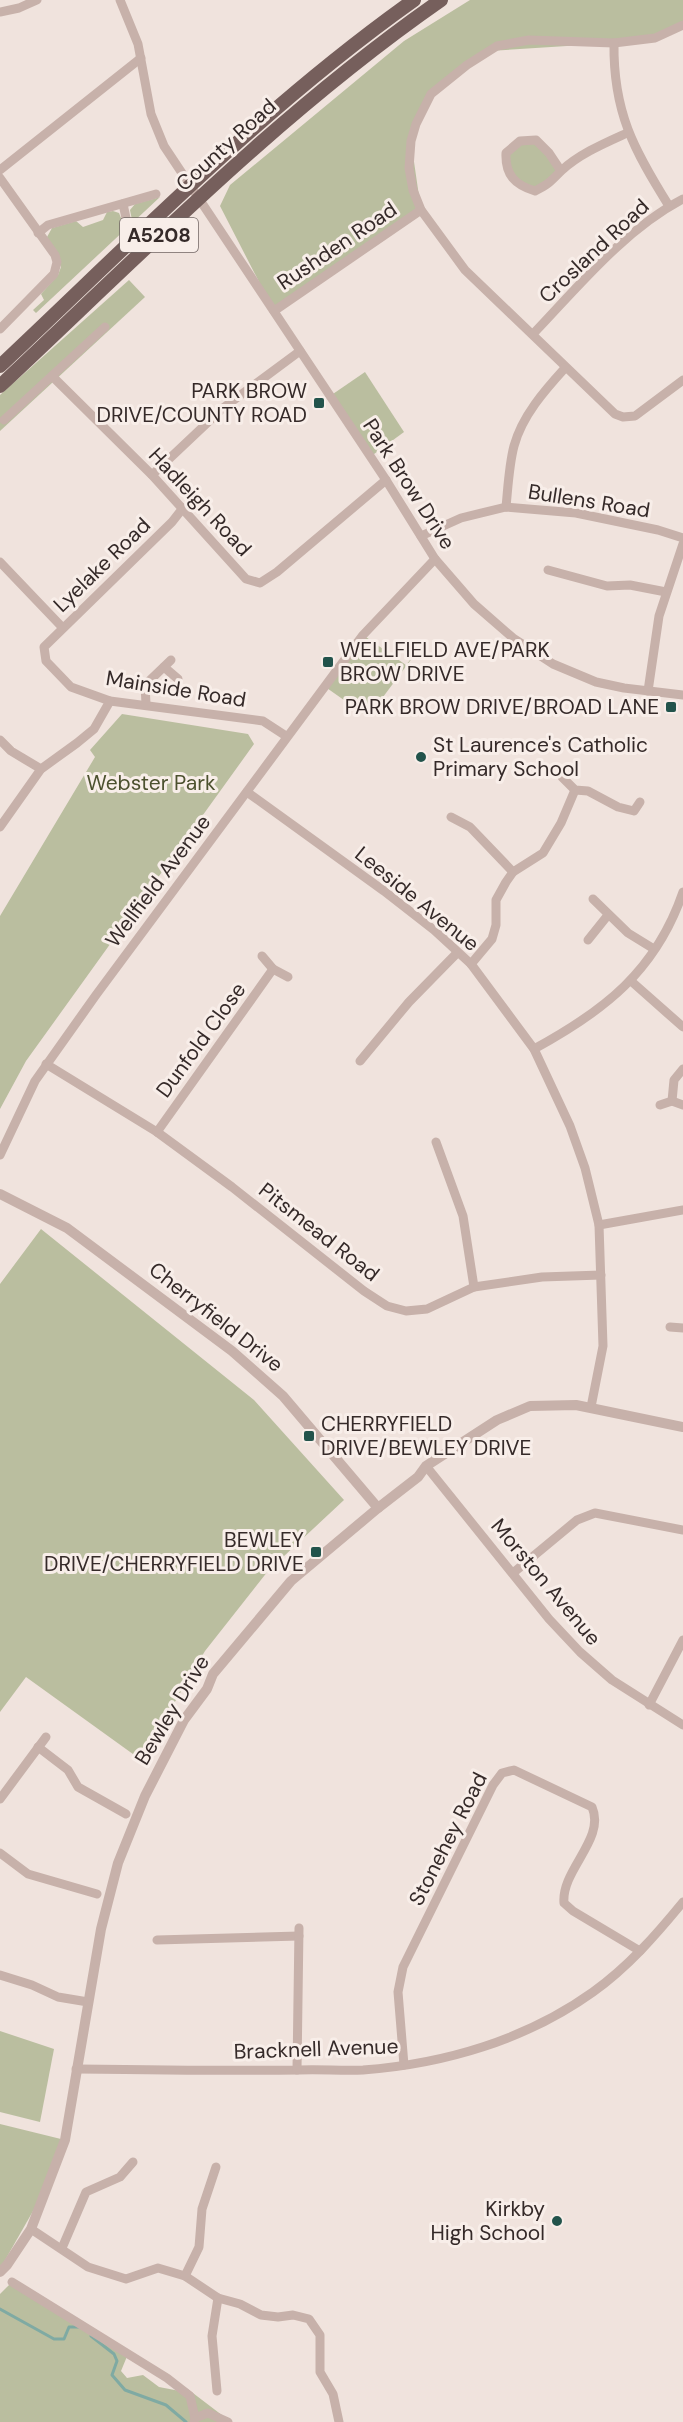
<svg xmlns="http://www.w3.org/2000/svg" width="683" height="2422" viewBox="0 0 683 2422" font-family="'DM Sans',sans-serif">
<rect width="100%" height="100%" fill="#f0e3dd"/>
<g fill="#babe9f">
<path d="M 470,0 L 683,0 L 683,25 L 650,38 L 614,43 L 489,51 L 431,94 L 411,141 L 421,210 L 274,311 L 220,206 L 230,185 L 404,41 Z"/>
<path d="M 536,140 L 561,171 L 535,191 L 513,178 L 506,153 L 520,141 Z"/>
<path d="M 160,197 L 36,313 L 33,310 L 44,300 L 41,294 L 58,275 L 61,267 L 47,237 L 52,228 L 76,221 L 83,227 L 103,220 L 107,212 L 113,211 L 119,213 L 123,223 L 132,220 L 130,210 L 135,204 Z"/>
<path d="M 129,280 L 145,297 L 0,431 L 0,395 Z"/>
<path d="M 365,372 L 404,432 L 370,457 L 330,396 Z"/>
<path d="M 363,635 L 406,665 L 425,641 L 368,717 L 324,686 Z"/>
<path d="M 122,714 L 248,734 L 254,744 L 26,1061 L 0,1109 L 0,916 L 95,757 L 90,750 Z"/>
<path d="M 41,1229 L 254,1400 L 344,1500 L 268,1571 L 205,1651 L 163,1722 L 144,1762 L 26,1677 L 0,1712 L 0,1284 Z"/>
<path d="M 0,2031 L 54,2049 L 40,2122 L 0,2112 Z"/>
<path d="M 0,2124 L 65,2140 L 49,2183 L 0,2269 Z"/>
<path d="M 12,2282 L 128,2354 L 121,2371 L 127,2378 L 143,2375 L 159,2387 L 185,2392 L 190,2396 L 185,2387 L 231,2422 L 0,2422 L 0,2294 Z"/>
</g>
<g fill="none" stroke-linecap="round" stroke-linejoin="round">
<g stroke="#7faaa3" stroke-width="3">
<path d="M 0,2309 L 54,2339 L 64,2339 L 69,2327 L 79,2327"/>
<path d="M 91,2336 L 114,2354 L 117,2361 L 112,2375 L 125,2390 L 166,2405 L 186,2422"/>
</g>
<g stroke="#c7b1aa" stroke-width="9">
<path d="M 120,0 L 138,44 L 151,114 L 164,146 L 386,480 L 435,559 L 474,604 L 513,638 L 553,664 L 596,682 L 624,688 L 683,695"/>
<path d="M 0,12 L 19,8 L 37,0"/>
<path d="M 683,25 L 655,38 L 614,43 L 529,40 L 497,46 L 467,65 L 431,94 L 416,124 L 411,141 L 409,168 L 413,190 L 421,210 L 465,270 L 615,414 L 623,417 L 635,416 L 683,380"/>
<path d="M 614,43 C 613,112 634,150 669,206"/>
<path d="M 0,170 L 141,58"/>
<path d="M 561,171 L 549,153 L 536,140 L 520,141 L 506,153 C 505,175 515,185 535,191 C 550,183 550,182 561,171 C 579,154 605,143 627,133"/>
<path d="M 0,178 L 55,255 L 57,262 L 54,274 L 0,329"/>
<path d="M 123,204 L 126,218"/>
<path d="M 38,233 L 48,225 L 156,194"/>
<path d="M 274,311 L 421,210"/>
<path d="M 533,334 C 578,287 624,230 683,199"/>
<path d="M 52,376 L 152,475 L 246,579 L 260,583 L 277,572 L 386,480"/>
<path d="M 4,420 L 105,327"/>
<path d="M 152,475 L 223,408 L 300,351"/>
<path d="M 506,507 C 508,487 509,465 514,446 C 522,416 545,390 565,368"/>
<path d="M 183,508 L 172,522 L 44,647 L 46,661 L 71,687 L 110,701 L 263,721 L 286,736"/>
<path d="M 421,536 L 461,518 L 506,507 L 576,513 L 658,530 L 683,538"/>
<path d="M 0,562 L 62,627"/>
<path d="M 548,570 L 607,586 L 630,585 L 666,592"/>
<path d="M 164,667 L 178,679"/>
<path d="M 648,691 L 659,616 L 683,544"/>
<path d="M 146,704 L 145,685 L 171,660"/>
<path d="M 0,740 L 11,751 L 41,769"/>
<path d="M 562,777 L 575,790 L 588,791 L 618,807 L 634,811 L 640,802"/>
<path d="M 247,792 L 384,891 L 434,930 L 471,964 L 534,1049 L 570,1126 L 585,1168 L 599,1225 L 603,1346 L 591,1407"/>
<path d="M 451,817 L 470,827 L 513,872"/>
<path d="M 0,827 L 41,769 L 77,743 L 94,729 L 110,701"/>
<path d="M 593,899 L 628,933 L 654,949"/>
<path d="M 588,940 L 608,915"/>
<path d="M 262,956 L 273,969 L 288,977"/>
<path d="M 471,964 L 492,939 L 496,925 L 496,900 L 506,882 L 513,872 L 543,853 L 561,823 L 575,790"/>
<path d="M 631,981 L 683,1027"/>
<path d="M 534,1049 C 604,1011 656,971 683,892"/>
<path d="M 360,1061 L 409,1002 L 457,953"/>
<path d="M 46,1064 L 157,1132 L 232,1187 L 364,1291 L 387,1306 L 406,1311 L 427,1309 L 474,1287 L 542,1277 L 601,1275"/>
<path d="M 683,1069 L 674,1080 L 672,1101 L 683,1105"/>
<path d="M 660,1105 L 672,1101"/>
<path d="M 157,1132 L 273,969"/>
<path d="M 436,1142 L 463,1216 L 474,1287"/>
<path d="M 0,1155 L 35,1081 L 96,995 L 363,635 L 435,559"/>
<path d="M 599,1225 L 683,1210"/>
<path d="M 670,1327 L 683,1328"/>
<path d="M 426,1466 L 549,1619 L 580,1652 L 612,1680 L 683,1725"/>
<path d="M 513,1573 L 577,1520 L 595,1513 L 683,1530"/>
<path d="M 649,1705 L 683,1640"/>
<path d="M 38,1747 L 68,1770 L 78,1787 L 126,1814"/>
<path d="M 0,1799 L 46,1737"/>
<path d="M 0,1853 L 28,1874 L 97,1894"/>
<path d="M 157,1940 L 299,1936"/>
<path d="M 0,1975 L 32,1985 L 58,1997 L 88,2002"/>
<path d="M 404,2065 L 398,1992 L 403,1967 L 493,1785 L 502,1773 L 514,1770 L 592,1807 C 606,1839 561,1870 564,1903 L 573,1911 L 640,1951"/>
<path d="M 76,2069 C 151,2070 225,2071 299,2070 C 320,2069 342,2071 363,2070 C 444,2064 526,2040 593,1992 C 628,1967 656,1935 683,1902"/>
<path d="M 297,2070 L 299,1928"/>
<path d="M 31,2229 L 88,2267 L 126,2279 L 158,2268 L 185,2276 L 218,2298 L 240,2304 L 261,2315 L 278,2317 L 293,2315 L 309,2319 L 320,2335 L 320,2372 L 333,2394 L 339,2422"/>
<path d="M 62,2248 L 86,2192 L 120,2177 L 133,2162"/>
<path d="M 185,2276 L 199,2247 L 202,2209 L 216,2167"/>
<path d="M 12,2282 L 167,2378 L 190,2396 L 195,2418"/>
<path d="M 217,2391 L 212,2336 L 218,2298"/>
<path d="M 194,2422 L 195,2418 L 208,2413 L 228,2422"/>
</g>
<g stroke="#c7b1aa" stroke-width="10">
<path d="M 0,1194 L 67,1228 L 232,1351 L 283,1396 L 378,1508"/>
<path d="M 0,2272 L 7,2265 L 31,2229 L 65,2140 L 101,1929 L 118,1863 L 145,1796 L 184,1720 L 207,1689 L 213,1674 L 291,1581 L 378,1508 L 418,1477 L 426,1466 L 497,1420 L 530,1406 L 576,1405 L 683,1427"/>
</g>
<g stroke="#765f5c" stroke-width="14">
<path d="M 0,366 C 134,240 263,107 414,0"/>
<path d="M 0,386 C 143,252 280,112 441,0"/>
</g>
</g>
<g fill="#22534b" stroke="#f8eee9" stroke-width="2">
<rect x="313" y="397" width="12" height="12" rx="3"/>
<rect x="322" y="656" width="12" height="12" rx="3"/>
<rect x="665" y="701" width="12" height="12" rx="3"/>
<circle cx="421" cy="757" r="6"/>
<rect x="303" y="1430" width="12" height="12" rx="3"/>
<rect x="310" y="1546" width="12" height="12" rx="3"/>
<circle cx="557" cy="2221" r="6"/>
</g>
<g text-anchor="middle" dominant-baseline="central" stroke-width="6" stroke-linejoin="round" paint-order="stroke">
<rect fill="#f8eee9" stroke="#706563" stroke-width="1.5" x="120" y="218" width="78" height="34" rx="4.5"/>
<g font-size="20" font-weight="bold" fill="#352a29">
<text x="159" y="235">A5208</text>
</g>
<g font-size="21" fill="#352a29" stroke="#f8eee9">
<text transform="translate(226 145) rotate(-42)">County Road</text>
<text transform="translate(337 246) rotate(-34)">Rushden Road</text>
<text transform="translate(594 251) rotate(-43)">Crosland Road</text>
<text transform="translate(409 484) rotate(57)">Park Brow Drive</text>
<text transform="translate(589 501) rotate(9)">Bullens Road</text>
<text transform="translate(200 502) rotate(47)">Hadleigh Road</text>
<text transform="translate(102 565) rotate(-44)">Lyelake Road</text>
<text transform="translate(176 689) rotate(9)">Mainside Road</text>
<text transform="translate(158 881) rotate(-53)">Wellfield Avenue</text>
<text transform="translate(417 899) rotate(39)">Leeside Avenue</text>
<text transform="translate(201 1040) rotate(-54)">Dunfold Close</text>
<text transform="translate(319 1232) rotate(38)">Pitsmead Road</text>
<text transform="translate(216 1317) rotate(38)">Cherryfield Drive</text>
<text transform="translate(546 1582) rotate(50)">Morston Avenue</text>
<text transform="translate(172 1710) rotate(-59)">Bewley Drive</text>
<text transform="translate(448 1839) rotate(-63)">Stonehey Road</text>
<text transform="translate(316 2049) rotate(-2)">Bracknell Avenue</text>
</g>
<g font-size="21" fill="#352a29" stroke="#f8eee9" text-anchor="end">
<text x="307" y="391">PARK BROW<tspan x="307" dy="24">DRIVE/COUNTY ROAD</tspan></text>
<text x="340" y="650" text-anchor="start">WELLFIELD AVE/PARK<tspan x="340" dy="24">BROW DRIVE</tspan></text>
<text x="659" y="707">PARK BROW DRIVE/BROAD LANE</text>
<text x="433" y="745" text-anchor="start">St Laurence's Catholic<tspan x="433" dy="24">Primary School</tspan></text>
<text x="321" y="1424" text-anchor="start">CHERRYFIELD<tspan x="321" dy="24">DRIVE/BEWLEY DRIVE</tspan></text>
<text x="304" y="1540">BEWLEY<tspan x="304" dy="24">DRIVE/CHERRYFIELD DRIVE</tspan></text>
<text x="545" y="2209">Kirkby<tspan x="545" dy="24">High School</tspan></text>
</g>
<g font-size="21" fill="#4c512f" stroke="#f8eee9">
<text x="151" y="783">Webster Park</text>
</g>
</g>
</svg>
